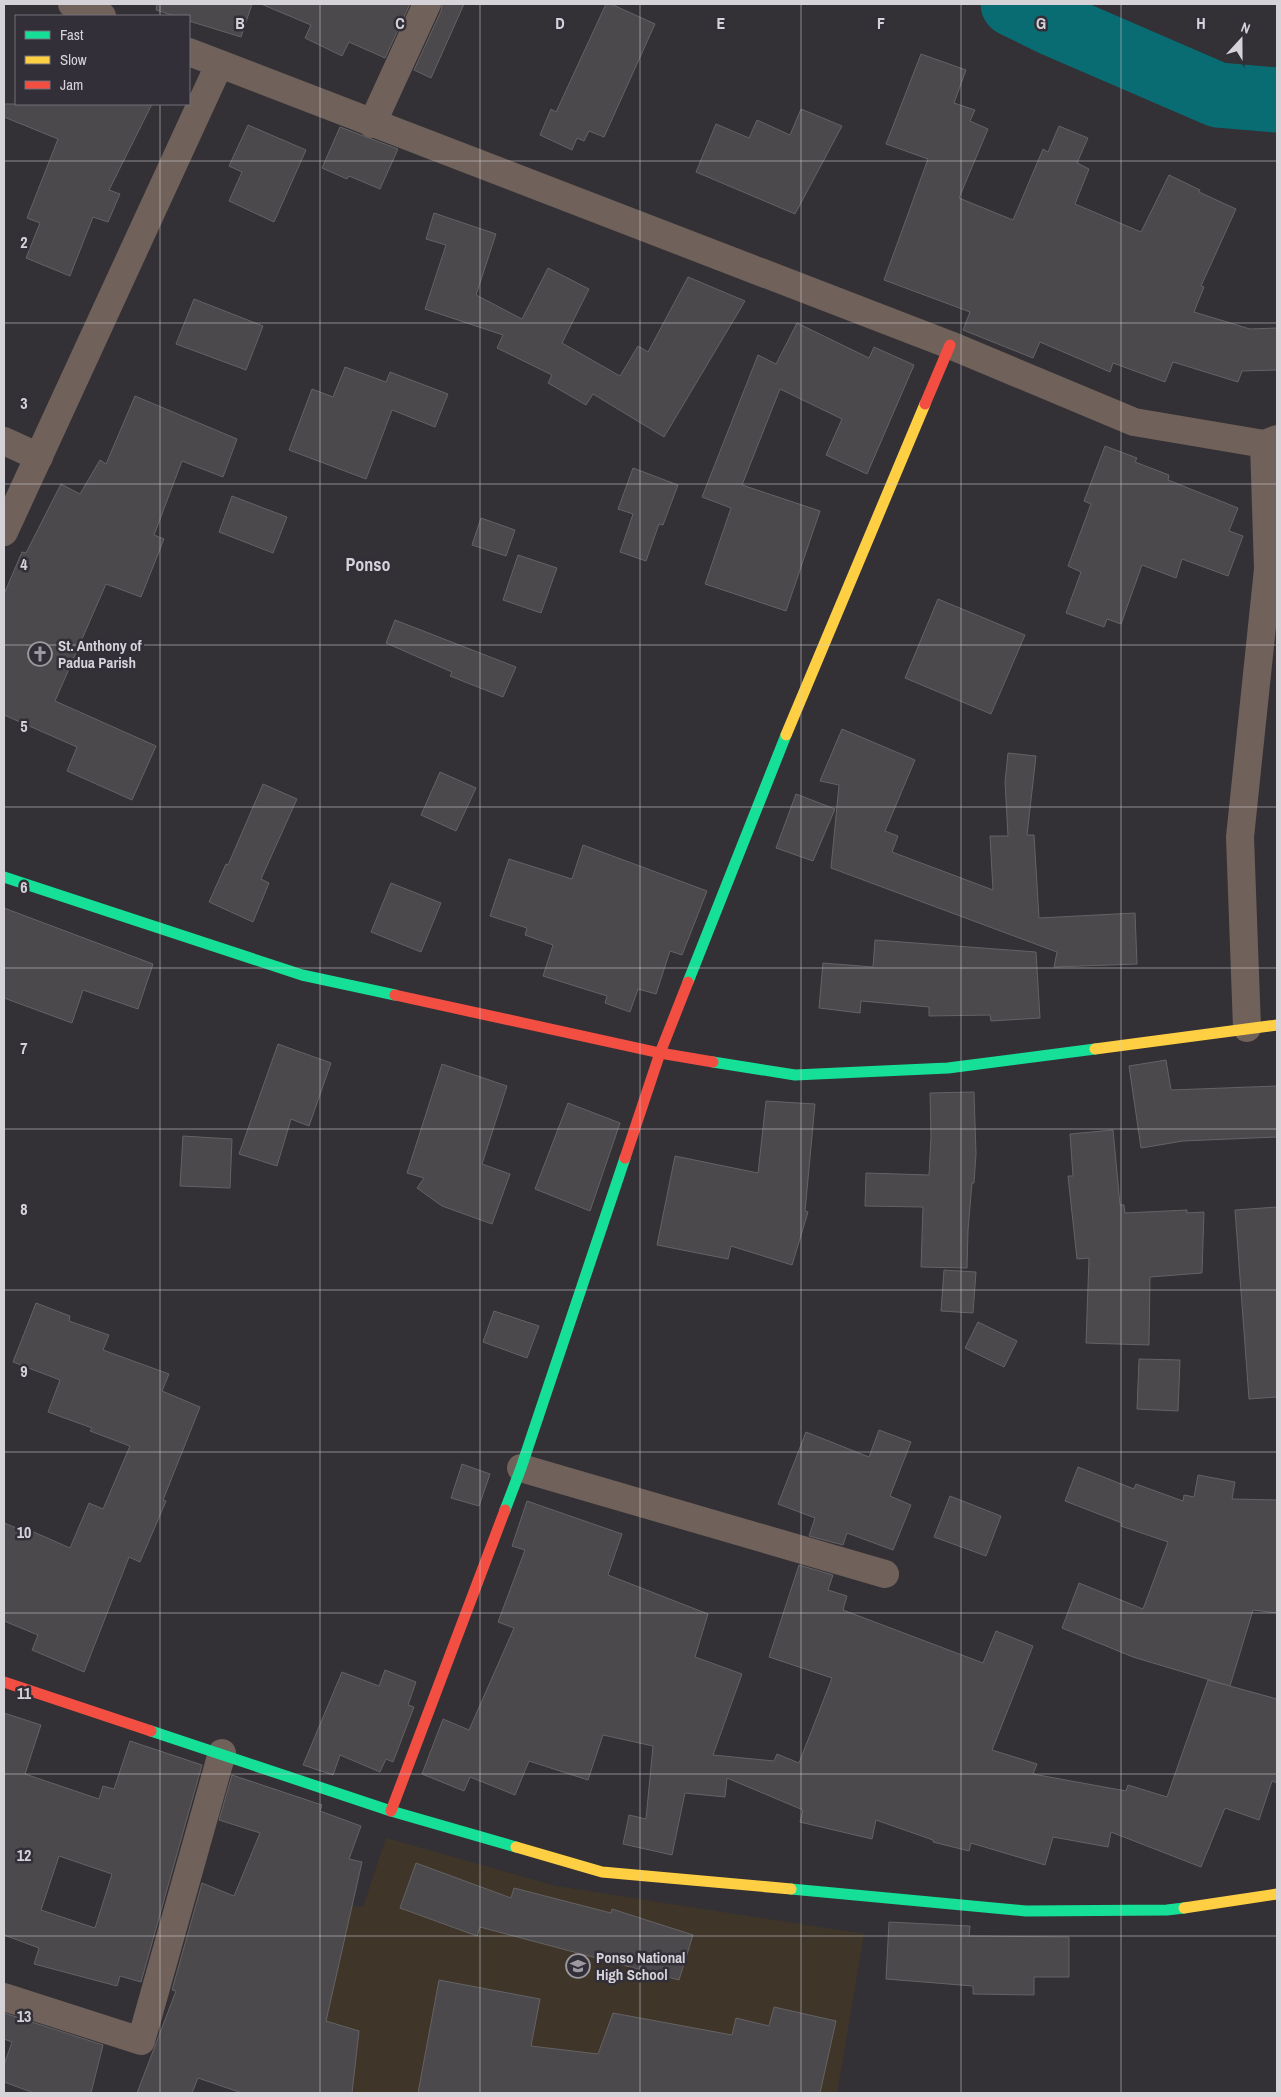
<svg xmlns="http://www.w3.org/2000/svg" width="1281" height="2097" viewBox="0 0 1281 2097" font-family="'Archivo Narrow',sans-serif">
<rect width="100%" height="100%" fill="#333136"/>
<path fill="#3f3629" d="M 386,1838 L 556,1886 L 864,1934 L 837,2093 L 283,2093 L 296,1998 L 302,1902 L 363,1907 Z"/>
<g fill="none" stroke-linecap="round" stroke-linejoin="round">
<path stroke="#096c72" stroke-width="65" d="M 1013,4 L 1056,25 L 1218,95 L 1277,100"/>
</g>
<g fill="#4c494c" stroke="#656265" fill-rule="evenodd">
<path d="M 157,4 L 252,4 L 241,37 L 189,21 L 189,16 L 175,16 L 156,10 Z"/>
<path d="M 261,4 L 410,4 L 385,58 L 349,42 L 342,56 L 305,38 L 311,25 Z"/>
<path d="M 442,4 L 464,4 L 431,78 L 414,70 L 441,11 Z"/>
<path d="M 606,4 L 611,4 L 655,24 L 604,137 L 589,131 L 584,141 L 577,138 L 572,150 L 540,135 L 551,109 L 556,112 Z"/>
<path d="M 921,54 L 966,70 L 954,103 L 975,110 L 970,121 L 988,129 L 959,198 L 1013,220 L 1043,149 L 1048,152 L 1059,126 L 1088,138 L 1077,163 L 1089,169 L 1075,204 L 1141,232 L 1169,175 L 1200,190 L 1199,192 L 1236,209 L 1201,286 L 1204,287 L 1194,312 L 1250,329 L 1277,328 L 1277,370 L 1242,371 L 1238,382 L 1173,362 L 1165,382 L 1113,363 L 1110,372 L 1040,342 L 1033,358 L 963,330 L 970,312 L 884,280 L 928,159 L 886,144 Z"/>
<path d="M 4,104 L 152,104 L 109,190 L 120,194 L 108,222 L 93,217 L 70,276 L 26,258 L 40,223 L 27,218 L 58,139 L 4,117 Z"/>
<path d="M 801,109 L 842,126 L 795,214 L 696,172 L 716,124 L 749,138 L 757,120 L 790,135 Z"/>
<path d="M 248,125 L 306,150 L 274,222 L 229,201 L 242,172 L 229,166 Z"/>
<path d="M 340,127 L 398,149 L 380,189 L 349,176 L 347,179 L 322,168 Z"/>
<path d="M 434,213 L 496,234 L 476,295 L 522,319 L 548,268 L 589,289 L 562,343 L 620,376 L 638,346 L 648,352 L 688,277 L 745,301 L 664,437 L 593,394 L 586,405 L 548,383 L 552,375 L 497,348 L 503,335 L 425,309 L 446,245 L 426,239 Z"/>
<path d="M 194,299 L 263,326 L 246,370 L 176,344 Z"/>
<path d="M 797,323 L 869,358 L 874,347 L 914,365 L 867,474 L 826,455 L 842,419 L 780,389 L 742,485 L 820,511 L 786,611 L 705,584 L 731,508 L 702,497 L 758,355 L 776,364 Z"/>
<path d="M 345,367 L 386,382 L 390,372 L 448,394 L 435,427 L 392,410 L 366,479 L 289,450 L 312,389 L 333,397 Z"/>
<path d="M 135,396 L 237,439 L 223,477 L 182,461 L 154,535 L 164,539 L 141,597 L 106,584 L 55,701 L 156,746 L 132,800 L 67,771 L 77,747 L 4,715 L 4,594 L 22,552 L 26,553 L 61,484 L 80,494 L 100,460 L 106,464 Z"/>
<path d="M 1105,446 L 1137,458 L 1135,462 L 1169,475 L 1168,480 L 1238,508 L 1229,531 L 1243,536 L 1228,576 L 1182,559 L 1176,578 L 1142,565 L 1121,624 L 1107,619 L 1104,627 L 1066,613 L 1081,572 L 1068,566 L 1091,504 L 1084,501 Z"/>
<path d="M 633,468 L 678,485 L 663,525 L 659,524 L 646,561 L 620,552 L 633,514 L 618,509 Z"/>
<path d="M 232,496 L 287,517 L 273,553 L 219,532 Z"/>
<path d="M 481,518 L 515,530 L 506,556 L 472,545 Z"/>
<path d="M 518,555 L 557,568 L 541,613 L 503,600 Z"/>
<path d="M 938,599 L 1025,635 L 991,714 L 905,678 Z"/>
<path d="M 395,620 L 516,667 L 503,697 L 450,676 L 452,672 L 386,643 Z"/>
<path d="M 842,729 L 915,760 L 885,831 L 898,836 L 892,852 L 993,890 L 990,836 L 1008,836 L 1005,782 L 1008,753 L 1036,756 L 1027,835 L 1034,835 L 1039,918 L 1135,913 L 1137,964 L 1054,967 L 1057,952 L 831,868 L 839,785 L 820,781 Z"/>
<path d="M 440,772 L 476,788 L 456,831 L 421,815 Z"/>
<path d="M 263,784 L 297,799 L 261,879 L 269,883 L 253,922 L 209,902 L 226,864 L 228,865 Z"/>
<path d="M 796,794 L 835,809 L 813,861 L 776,848 Z"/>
<path d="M 583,845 L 707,891 L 682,955 L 670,951 L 656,994 L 638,989 L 630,1012 L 605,1003 L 607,996 L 543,976 L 553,945 L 525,935 L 527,928 L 490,916 L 509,859 L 572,879 Z"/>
<path d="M 391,883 L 441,903 L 421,952 L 371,932 Z"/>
<path d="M 4,908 L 153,964 L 138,1009 L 83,990 L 72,1023 L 4,998 Z"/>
<path d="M 875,940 L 1036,952 L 1040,1018 L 991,1021 L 990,1015 L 929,1016 L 929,1007 L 861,1001 L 860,1013 L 819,1008 L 823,963 L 873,967 Z"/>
<path d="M 278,1044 L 331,1063 L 309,1126 L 291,1119 L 277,1166 L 239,1154 Z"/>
<path d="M 1166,1060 L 1171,1090 L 1277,1086 L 1277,1137 L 1183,1141 L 1141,1148 L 1129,1066 Z"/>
<path d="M 442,1064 L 507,1086 L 482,1164 L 510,1174 L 492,1224 L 442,1206 L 417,1188 L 424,1178 L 407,1173 Z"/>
<path d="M 974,1092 L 976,1154 L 974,1183 L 972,1183 L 968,1230 L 967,1268 L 921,1267 L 923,1207 L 865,1206 L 866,1173 L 929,1175 L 931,1136 L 930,1093 Z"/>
<path d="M 766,1101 L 815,1104 L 805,1211 L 808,1212 L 792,1265 L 731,1246 L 728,1259 L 657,1245 L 675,1156 L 758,1173 Z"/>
<path d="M 568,1103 L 620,1123 L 590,1211 L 535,1189 Z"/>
<path d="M 1113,1130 L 1120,1205 L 1124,1205 L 1125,1213 L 1187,1210 L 1187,1213 L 1204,1212 L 1202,1273 L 1150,1277 L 1149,1345 L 1086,1343 L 1089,1258 L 1077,1259 L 1068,1176 L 1073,1176 L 1070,1134 Z"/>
<path d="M 183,1136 L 232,1139 L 230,1188 L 180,1186 Z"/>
<path d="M 1277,1207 L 1277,1397 L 1249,1399 L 1235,1210 Z"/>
<path d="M 944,1270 L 976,1272 L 973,1313 L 941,1311 Z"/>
<path d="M 36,1303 L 70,1316 L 69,1321 L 109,1335 L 103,1350 L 169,1374 L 162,1391 L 200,1407 L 163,1500 L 166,1501 L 140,1562 L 129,1557 L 84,1672 L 32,1650 L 38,1635 L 4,1621 L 4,1523 L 19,1529 L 20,1526 L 70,1548 L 89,1503 L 103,1509 L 130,1446 L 90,1431 L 92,1428 L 48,1412 L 60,1380 L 13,1362 Z"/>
<path d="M 494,1311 L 539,1326 L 527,1358 L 483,1342 Z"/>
<path d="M 978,1322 L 1017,1341 L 1004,1367 L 965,1348 Z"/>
<path d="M 1139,1359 L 1180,1360 L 1178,1411 L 1137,1409 Z"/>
<path d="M 879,1430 L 911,1442 L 890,1496 L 911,1505 L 893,1550 L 847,1533 L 843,1545 L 809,1536 L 815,1518 L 778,1504 L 806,1432 L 869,1457 Z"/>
<path d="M 462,1464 L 490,1474 L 479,1506 L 451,1498 Z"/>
<path d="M 1078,1467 L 1134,1489 L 1136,1484 L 1183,1501 L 1184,1495 L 1194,1497 L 1198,1475 L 1235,1482 L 1232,1499 L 1277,1500 L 1277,1613 L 1253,1610 L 1230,1686 L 1133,1657 L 1062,1628 L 1079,1583 L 1143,1609 L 1168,1542 L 1121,1526 L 1122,1523 L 1065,1501 Z"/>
<path d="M 950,1496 L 1001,1516 L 986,1556 L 934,1537 Z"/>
<path d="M 527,1501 L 622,1534 L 608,1575 L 708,1614 L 695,1657 L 742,1674 L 713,1755 L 774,1761 L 777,1754 L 799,1763 L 832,1678 L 769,1657 L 799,1565 L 833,1575 L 828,1590 L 847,1596 L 843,1610 L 983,1663 L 996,1631 L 1033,1646 L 992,1750 L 1037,1764 L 1033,1774 L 1126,1791 L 1128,1785 L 1167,1797 L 1208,1680 L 1277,1699 L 1277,1783 L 1272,1781 L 1259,1820 L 1225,1808 L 1201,1867 L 1111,1832 L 1108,1847 L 1053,1837 L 1045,1865 L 971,1843 L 969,1851 L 933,1842 L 933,1840 L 876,1820 L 872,1839 L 800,1822 L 803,1810 L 727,1778 L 725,1797 L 685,1793 L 672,1855 L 623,1844 L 629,1815 L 646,1819 L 653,1746 L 603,1735 L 588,1780 L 529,1761 L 515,1795 L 470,1777 L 464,1791 L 422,1774 L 443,1719 L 469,1730 L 514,1628 L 498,1622 L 525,1550 L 512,1546 Z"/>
<path d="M 385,1670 L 416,1682 L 408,1705 L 414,1707 L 393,1762 L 386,1759 L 380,1772 L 340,1755 L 333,1775 L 303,1765 L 342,1672 L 379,1686 Z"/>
<path d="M 4,1713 L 41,1725 L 25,1774 L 99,1799 L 103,1786 L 114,1789 L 130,1741 L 202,1765 L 141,1982 L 120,1976 L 117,1986 L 34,1964 L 39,1948 L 4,1935 ZM 59,1856 L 112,1874 L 95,1928 L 41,1910 Z"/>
<path d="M 232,1775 L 322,1805 L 320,1811 L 361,1826 L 349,1859 L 362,1862 L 326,2021 L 359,2031 L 352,2093 L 242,2093 L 198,2078 L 192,2093 L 137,2093 L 176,1991 L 172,1990 L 202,1883 L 234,1896 L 260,1833 L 219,1820 Z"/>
<path d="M 416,1863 L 511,1898 L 514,1888 L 611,1913 L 612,1909 L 693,1935 L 679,1980 L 480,1927 L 477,1936 L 400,1908 Z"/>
<path d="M 889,1922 L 970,1926 L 969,1936 L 1069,1937 L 1069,1977 L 1034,1977 L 1034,1995 L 973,1994 L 973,1986 L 886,1979 Z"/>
<path d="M 439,1980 L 540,1999 L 531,2046 L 598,2054 L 613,2013 L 732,2035 L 736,2018 L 769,2026 L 774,2007 L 836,2021 L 820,2093 L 418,2093 Z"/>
<path d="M 4,2013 L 103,2045 L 91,2093 L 34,2093 L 4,2082 L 4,2065 L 12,2042 L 4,2039 Z"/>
</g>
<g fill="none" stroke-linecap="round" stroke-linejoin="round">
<g stroke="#70625a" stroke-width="28">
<path d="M 72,4 L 102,16"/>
<path d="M 189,52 L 950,345 L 1134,422 L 1264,444 L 1277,439"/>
<path d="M 372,124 L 427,4"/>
<path d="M 4,441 L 39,457"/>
<path d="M 4,532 L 219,65"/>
<path d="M 1247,1028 L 1240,837 L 1268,569 L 1264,444"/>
<path d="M 521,1468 L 885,1574"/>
<path d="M 4,1997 L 141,2041 L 222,1753"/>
</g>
<g stroke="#16e098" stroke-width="11">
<path d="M 4,877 L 302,975 L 395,995"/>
<path d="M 688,982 L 786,735"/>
<path d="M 713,1062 L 795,1075 L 948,1068 L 1095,1049"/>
<path d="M 505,1510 L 521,1468 L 625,1158"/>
<path d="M 151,1731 L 391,1811 L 516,1847"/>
<path d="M 791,1889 L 1026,1911 L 1167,1910 L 1184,1908"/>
</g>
<g stroke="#ffcf43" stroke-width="11">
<path d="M 786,735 L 925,404"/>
<path d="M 1095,1049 L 1277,1025"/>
<path d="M 516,1847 L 602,1872 L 791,1889"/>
<path d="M 1184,1908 L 1277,1894"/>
</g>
<g stroke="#f24e42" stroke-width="11">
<path d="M 925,404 L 950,345"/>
<path d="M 395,995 L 660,1053 L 713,1062"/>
<path d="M 625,1158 L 660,1053 L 688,982"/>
<path d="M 4,1682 L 151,1731"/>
<path d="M 391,1811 L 505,1510"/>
</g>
</g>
<path fill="none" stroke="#d5d2d8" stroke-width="1" stroke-opacity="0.55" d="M 160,4 L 160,16M 320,4 L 320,2093M 480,4 L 480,2093M 640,4 L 640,2093M 801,4 L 801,2093M 961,4 L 961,2093M 1121,4 L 1121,2093M 160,104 L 160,2093M 4,161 L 1277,161M 4,323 L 1277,323M 4,484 L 1277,484M 4,645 L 1277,645M 4,807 L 1277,807M 4,968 L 1277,968M 4,1129 L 1277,1129M 4,1290 L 1277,1290M 4,1452 L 1277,1452M 4,1613 L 1277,1613M 4,1774 L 1277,1774M 4,1936 L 1277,1936"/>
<defs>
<g id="church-ring" transform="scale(1.25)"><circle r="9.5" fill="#332f38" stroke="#9c9a9f" stroke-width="1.5"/><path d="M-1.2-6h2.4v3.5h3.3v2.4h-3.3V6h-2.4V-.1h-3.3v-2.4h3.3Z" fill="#9c9a9f"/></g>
<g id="school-ring" transform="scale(1.25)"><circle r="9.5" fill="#332f38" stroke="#9c9a9f" stroke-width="1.5"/><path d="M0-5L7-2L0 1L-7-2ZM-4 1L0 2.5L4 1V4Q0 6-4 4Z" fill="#9c9a9f"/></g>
</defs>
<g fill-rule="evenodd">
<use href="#church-ring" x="40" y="654"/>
<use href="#school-ring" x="578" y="1966"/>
</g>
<g text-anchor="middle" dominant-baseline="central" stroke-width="5" stroke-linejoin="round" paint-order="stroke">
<g font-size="15" font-weight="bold" fill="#d5d2d8" stroke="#332f38" text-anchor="start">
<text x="58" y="645">St. Anthony of<tspan x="58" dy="17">Padua Parish</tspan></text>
<text x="596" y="1957">Ponso National<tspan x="596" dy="17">High School</tspan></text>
</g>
<g font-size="18" font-weight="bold" fill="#d5d2d8" stroke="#332f38">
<text x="368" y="564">Ponso</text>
</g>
</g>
<g font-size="16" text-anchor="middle" font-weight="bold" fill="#d5d2d8" stroke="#332f38" stroke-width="5" stroke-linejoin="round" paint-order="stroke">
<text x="240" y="29">B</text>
<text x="400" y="29">C</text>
<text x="560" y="29">D</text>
<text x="721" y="29">E</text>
<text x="881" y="29">F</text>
<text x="1041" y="29">G</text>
<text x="1201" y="29">H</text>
<text x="24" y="248">2</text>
<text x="24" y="409">3</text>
<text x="24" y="570">4</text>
<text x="24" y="732">5</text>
<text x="24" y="893">6</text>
<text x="24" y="1054">7</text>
<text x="24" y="1215">8</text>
<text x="24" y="1377">9</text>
<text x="24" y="1538">10</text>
<text x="24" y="1699">11</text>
<text x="24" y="1861">12</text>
<text x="24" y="2022">13</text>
</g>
<rect width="1281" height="2097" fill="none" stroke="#d5d2d8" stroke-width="10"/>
<rect x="15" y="15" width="175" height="90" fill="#332f38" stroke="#747078"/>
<rect x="25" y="31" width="25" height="8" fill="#16e098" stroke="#747078"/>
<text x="60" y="40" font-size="15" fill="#d5d2d8">Fast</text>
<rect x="25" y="56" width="25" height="8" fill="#ffcf43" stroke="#747078"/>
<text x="60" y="65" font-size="15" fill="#d5d2d8">Slow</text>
<rect x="25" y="81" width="25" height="8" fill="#f24e42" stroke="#747078"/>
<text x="60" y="90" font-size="15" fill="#d5d2d8">Jam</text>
<g transform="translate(1241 40) rotate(21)" stroke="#332f38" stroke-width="4" paint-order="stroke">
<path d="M0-4L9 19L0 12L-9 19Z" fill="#d5d2d8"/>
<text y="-8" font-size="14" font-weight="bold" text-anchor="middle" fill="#d5d2d8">N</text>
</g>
</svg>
